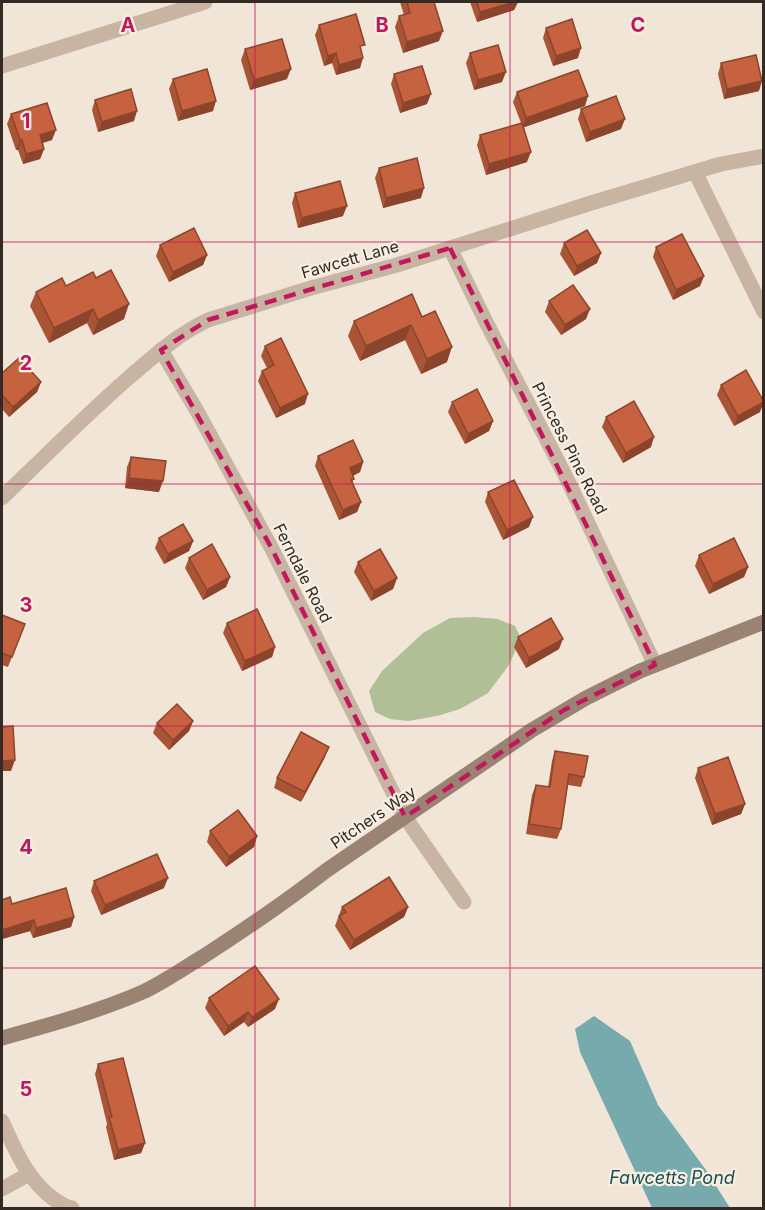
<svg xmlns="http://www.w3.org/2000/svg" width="765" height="1210" viewBox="0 0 765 1210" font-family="Inter,sans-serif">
<rect width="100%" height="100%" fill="#f0e5d6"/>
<path fill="#b1bf97" d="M 474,617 L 498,619 L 515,626 L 521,638 L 509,665 L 488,693 L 460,709 L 437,716 L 408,721 L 390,719 L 375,712 L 369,691 L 382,671 L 423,633 L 450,618 Z"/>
<path fill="#76aaad" d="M 594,1016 L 630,1041 L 658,1105 L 706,1170 L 730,1208 L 652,1208 L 580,1052 L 575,1029 Z"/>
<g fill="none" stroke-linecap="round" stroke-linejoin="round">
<g stroke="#c8b4a3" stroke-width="15">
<path d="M 2,66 L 205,2"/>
<path d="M 695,172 L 764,312"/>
<path d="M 450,248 L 486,322 L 568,481 L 655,665"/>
<path d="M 161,350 L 197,411 L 272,549 L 405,817 L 464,902"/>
<path d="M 2,498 C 43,458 83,418 126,380 C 152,358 176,335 208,320 L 311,288 L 397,265 L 591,203 L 721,164 L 764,156"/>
<path d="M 2,1121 C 15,1150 28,1181 55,1200 C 61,1203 65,1207 72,1208"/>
<path d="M 2,1189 L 29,1174"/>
</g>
<path stroke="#9b8374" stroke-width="15" d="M 2,1038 C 49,1025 100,1011 145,991 C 165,981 184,968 204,956 C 246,929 288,900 327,870 L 532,730 L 586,698 L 640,671 L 764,622"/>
</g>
<g fill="#aa5436">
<path d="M 400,2 L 434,2 L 439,41 L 403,53 L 395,27 L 399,16 L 404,15 Z"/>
<path d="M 470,2 L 518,2 L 514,10 L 477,22 Z"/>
<path d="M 319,25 L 362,52 L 360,68 L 336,75 L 332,63 L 324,66 L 315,35 Z"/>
<path d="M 546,28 L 578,58 L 553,66 L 543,38 Z"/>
<path d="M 245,49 L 287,79 L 250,90 L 241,60 Z"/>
<path d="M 470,53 L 502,82 L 474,90 L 466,63 Z"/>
<path d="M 721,63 L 759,91 L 724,99 L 718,74 Z"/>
<path d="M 394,74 L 427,104 L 400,113 L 391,84 Z"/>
<path d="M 173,79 L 213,111 L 178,121 L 169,89 Z"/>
<path d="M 517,92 L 585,106 L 524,127 L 527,162 L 486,175 L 477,145 L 480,135 L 521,123 L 513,102 Z"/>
<path d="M 95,100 L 134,121 L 98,132 L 92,110 Z"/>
<path d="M 581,109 L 621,129 L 586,142 L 578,119 Z"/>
<path d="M 11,114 L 52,140 L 42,143 L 44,149 L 40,159 L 23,164 L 18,150 L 16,150 L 7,124 Z"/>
<path d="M 379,168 L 421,198 L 383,208 L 375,178 Z"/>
<path d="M 295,193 L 343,216 L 298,228 L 292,203 Z"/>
<path d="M 564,243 L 601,253 L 597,263 L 574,276 L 560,254 Z"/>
<path d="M 160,245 L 207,255 L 203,265 L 169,282 L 156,256 Z"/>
<path d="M 656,247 L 704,276 L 700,286 L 673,300 L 653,257 Z"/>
<path d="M 96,278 L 124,319 L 93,335 L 87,323 L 49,343 L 30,306 L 36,292 L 66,286 Z"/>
<path d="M 549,301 L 586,319 L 561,335 L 545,312 Z"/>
<path d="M 422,317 L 447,362 L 421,374 L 405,340 L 360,361 L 348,336 L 354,321 Z"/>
<path d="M 265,346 L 305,404 L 276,418 L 258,381 L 262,371 L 267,368 L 261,356 Z"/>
<path d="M 2,373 L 41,382 L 37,392 L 9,417 L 2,409 Z"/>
<path d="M 721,385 L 760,412 L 734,426 L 717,395 Z"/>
<path d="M 452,402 L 493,421 L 489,431 L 465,444 L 448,412 Z"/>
<path d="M 606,417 L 651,447 L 623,463 L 602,427 Z"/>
<path d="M 318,456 L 363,462 L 360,472 L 353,476 L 353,483 L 361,502 L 357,512 L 339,520 L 315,466 Z"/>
<path d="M 131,457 L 159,492 L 125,488 L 127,467 Z"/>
<path d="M 488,492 L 529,527 L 503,540 L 485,502 Z"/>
<path d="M 159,538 L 193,541 L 189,551 L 164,564 L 155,548 Z"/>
<path d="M 699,555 L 748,567 L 744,577 L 709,594 L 695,566 Z"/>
<path d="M 189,558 L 230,577 L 226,587 L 203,600 L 185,568 Z"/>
<path d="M 358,562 L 397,578 L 393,589 L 371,601 L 354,572 Z"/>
<path d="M 2,615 L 25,624 L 8,667 L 2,665 Z"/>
<path d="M 227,623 L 275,647 L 272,657 L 242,671 L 223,633 Z"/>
<path d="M 518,637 L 559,649 L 526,668 L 514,647 Z"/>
<path d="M 193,721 L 189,731 L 169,750 L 153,733 L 157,723 Z"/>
<path d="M 555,751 L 584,777 L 581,787 L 568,785 L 561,829 L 557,839 L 526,834 L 532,795 L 536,785 L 548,787 L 552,761 Z"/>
<path d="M 325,757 L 301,802 L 274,788 L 277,778 Z"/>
<path d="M 698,768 L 745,804 L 741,814 L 712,825 L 695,778 Z"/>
<path d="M 210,831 L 257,836 L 254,847 L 226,867 L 207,842 Z"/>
<path d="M 94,881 L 164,888 L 101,915 L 91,891 Z"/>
<path d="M 2,900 L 12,904 L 74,917 L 71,927 L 33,938 L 30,931 L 2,939 Z"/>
<path d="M 342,907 L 408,907 L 404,917 L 350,950 L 335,926 Z"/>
<path d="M 209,998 L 275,1009 L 248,1027 L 244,1022 L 224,1036 L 205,1008 Z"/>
<path d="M 98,1064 L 145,1143 L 141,1153 L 114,1160 L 106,1127 L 107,1124 L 95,1074 Z"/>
</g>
<g fill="#8b452c">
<path d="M 514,2 L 518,2 L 514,10 L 477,22 L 480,12 Z"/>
<path d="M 443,31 L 439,41 L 403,53 L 407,42 Z"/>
<path d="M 581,48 L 578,58 L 553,66 L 556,56 Z"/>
<path d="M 336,53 L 332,63 L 324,66 L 328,56 Z"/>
<path d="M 363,58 L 360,68 L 336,75 L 339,65 Z"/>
<path d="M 291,69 L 287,79 L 250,90 L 254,80 Z"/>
<path d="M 506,72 L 502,82 L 474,90 L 478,80 Z"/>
<path d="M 762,81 L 759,91 L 724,99 L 727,89 Z"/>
<path d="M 431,94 L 427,104 L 400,113 L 403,103 Z"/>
<path d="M 588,96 L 585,106 L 522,128 L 526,118 Z"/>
<path d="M 216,101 L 213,111 L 178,121 L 182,111 Z"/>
<path d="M 137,111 L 134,121 L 98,132 L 102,122 Z"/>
<path d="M 625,119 L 621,129 L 586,142 L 590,132 Z"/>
<path d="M 56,130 L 52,140 L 36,145 L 40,135 Z"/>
<path d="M 20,140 L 22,140 L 18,150 L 16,150 Z"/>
<path d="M 44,149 L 40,159 L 23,164 L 26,154 Z"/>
<path d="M 531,152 L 527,162 L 486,175 L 489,164 Z"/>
<path d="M 424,188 L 421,198 L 383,208 L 386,198 Z"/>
<path d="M 347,206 L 343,216 L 298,228 L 302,218 Z"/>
<path d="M 601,253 L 597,263 L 574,276 L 577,266 Z"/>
<path d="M 207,255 L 203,265 L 169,282 L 173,272 Z"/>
<path d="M 704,276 L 700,286 L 673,300 L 676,290 Z"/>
<path d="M 129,304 L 124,319 L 93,335 L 98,320 Z"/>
<path d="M 93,309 L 87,323 L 49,343 L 54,328 Z"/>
<path d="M 590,309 L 586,319 L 561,335 L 565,325 Z"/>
<path d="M 411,325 L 405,340 L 360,361 L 366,346 Z"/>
<path d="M 452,347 L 447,362 L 421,374 L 427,359 Z"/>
<path d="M 41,382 L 37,392 L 9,417 L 13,407 Z"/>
<path d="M 308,394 L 305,404 L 276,418 L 280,408 Z"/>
<path d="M 764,402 L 760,412 L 734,426 L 738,416 Z"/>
<path d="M 493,421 L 489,431 L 465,444 L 468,434 Z"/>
<path d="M 654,437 L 651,447 L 623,463 L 626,453 Z"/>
<path d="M 363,462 L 360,472 L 346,479 L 350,468 Z"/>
<path d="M 129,478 L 163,481 L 159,492 L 125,488 Z"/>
<path d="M 361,502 L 357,512 L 339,520 L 343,510 Z"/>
<path d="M 533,517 L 529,527 L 503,540 L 507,530 Z"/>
<path d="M 193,541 L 189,551 L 164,564 L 168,554 Z"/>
<path d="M 748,567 L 744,577 L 709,594 L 713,584 Z"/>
<path d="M 230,577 L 226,587 L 203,600 L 207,590 Z"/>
<path d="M 397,578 L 393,589 L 371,601 L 374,591 Z"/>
<path d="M 563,639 L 559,649 L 526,668 L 529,658 Z"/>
<path d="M 275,647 L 272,657 L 242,671 L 245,661 Z"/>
<path d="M 193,721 L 189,731 L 169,750 L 173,740 Z"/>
<path d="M 329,747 L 325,757 L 301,802 L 305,792 Z"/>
<path d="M 15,760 L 11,771 L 2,771 L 2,761 Z"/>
<path d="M 745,804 L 741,814 L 712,825 L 715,814 Z"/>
<path d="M 257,836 L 254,847 L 226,867 L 229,857 Z"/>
<path d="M 168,878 L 164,888 L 101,915 L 105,905 Z"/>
<path d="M 408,907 L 404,917 L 350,950 L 354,940 Z"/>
<path d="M 74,917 L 71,927 L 33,938 L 36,928 Z"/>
<path d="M 34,920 L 30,931 L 2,939 L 2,930 Z"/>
<path d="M 279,999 L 275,1009 L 248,1027 L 252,1017 Z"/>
<path d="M 248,1012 L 244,1022 L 224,1036 L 228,1026 Z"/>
<path d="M 145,1143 L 141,1153 L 114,1160 L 118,1150 Z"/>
</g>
<g fill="#c6623f" stroke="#8b452c" stroke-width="1.5">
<path d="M 407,2 L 434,2 L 443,31 L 407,42 L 399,16 L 410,13 Z"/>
<path d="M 477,2 L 514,2 L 480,12 Z"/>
<path d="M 356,14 L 365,45 L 360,46 L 363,58 L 339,65 L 336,53 L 328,56 L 319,25 Z"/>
<path d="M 572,19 L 581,48 L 556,56 L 546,28 Z"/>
<path d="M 282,39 L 291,69 L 254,80 L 245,49 Z"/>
<path d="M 498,45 L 506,72 L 478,80 L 470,53 Z"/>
<path d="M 756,55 L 762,81 L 727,89 L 721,63 Z"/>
<path d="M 422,66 L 431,94 L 403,103 L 394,74 Z"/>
<path d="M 207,69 L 216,101 L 182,111 L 173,79 Z"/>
<path d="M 578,70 L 588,96 L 526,118 L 517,92 Z"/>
<path d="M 131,89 L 137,111 L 102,122 L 95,100 Z"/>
<path d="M 616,96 L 625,119 L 590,132 L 581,109 Z"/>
<path d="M 47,103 L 56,130 L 40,135 L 44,149 L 26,154 L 22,140 L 20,140 L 11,114 Z"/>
<path d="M 522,123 L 531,152 L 489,164 L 480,135 Z"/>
<path d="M 417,158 L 424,188 L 386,198 L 379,168 Z"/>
<path d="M 340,181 L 347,206 L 302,218 L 295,193 Z"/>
<path d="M 194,228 L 207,255 L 173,272 L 160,245 Z"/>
<path d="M 587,230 L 601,253 L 577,266 L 564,243 Z"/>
<path d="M 682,234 L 704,276 L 676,290 L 656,247 Z"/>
<path d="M 111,270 L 129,304 L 98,320 L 93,309 L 54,328 L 36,292 L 62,278 L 66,286 L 93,272 L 96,278 Z"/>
<path d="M 573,285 L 590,309 L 565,325 L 549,301 Z"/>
<path d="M 412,294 L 422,317 L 435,311 L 452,347 L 427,359 L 411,325 L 366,346 L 354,321 Z"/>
<path d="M 281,338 L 308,394 L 280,408 L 262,371 L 274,365 L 265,346 Z"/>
<path d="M 19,358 L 41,382 L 13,407 L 2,395 L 2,373 Z"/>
<path d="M 746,370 L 764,402 L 738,416 L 721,385 Z"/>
<path d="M 477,389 L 493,421 L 468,434 L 452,402 Z"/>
<path d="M 634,401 L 654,437 L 626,453 L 606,417 Z"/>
<path d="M 353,440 L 363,462 L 350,468 L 354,479 L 351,480 L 361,502 L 343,510 L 318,456 Z"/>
<path d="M 131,457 L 166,461 L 163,481 L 129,478 Z"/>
<path d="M 514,480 L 533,517 L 507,530 L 488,492 Z"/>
<path d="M 183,524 L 193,541 L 168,554 L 159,538 Z"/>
<path d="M 734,538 L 748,567 L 713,584 L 699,555 Z"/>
<path d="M 212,544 L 230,577 L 207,590 L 189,558 Z"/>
<path d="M 380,549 L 397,578 L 374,591 L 358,562 Z"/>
<path d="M 257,609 L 275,647 L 245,661 L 227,623 Z"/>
<path d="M 2,615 L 25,624 L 12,657 L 2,653 Z"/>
<path d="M 551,618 L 563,639 L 529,658 L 518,637 Z"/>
<path d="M 177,704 L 193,721 L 173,740 L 157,723 Z"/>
<path d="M 13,726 L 15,760 L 2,761 L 2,727 Z"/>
<path d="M 301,732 L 329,747 L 305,792 L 277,778 Z"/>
<path d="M 555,751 L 588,756 L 584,777 L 569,774 L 561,829 L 529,824 L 536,785 L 550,787 Z"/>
<path d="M 728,757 L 745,804 L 715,814 L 698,768 Z"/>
<path d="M 238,810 L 257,836 L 229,857 L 210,831 Z"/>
<path d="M 157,854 L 168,878 L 105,905 L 94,881 Z"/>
<path d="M 389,877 L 408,907 L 354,940 L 339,916 L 346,912 L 342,907 Z"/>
<path d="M 66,888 L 74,917 L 36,928 L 34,920 L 2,930 L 2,900 L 10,897 L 12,904 Z"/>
<path d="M 255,966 L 279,999 L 252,1017 L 248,1012 L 228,1026 L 209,998 Z"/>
<path d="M 123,1058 L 145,1143 L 118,1150 L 109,1117 L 112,1117 L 98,1064 Z"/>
</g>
<path fill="none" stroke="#c2185b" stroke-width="4.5" stroke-dasharray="12 8" stroke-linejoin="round" d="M 450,248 L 655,665 L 564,710 L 405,817 L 272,549 L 161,350 L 208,320 Z"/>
<path fill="none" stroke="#c2185b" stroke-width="1.5" stroke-opacity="0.55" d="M 255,2 L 255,1208M 510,2 L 510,1208M 2,242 L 764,242M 2,484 L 764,484M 2,726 L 764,726M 2,968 L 764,968"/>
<g text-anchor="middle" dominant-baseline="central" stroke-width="4.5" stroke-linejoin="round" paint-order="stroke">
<g font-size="16" fill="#332a25" stroke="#f8efe2">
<text transform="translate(350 259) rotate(-16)">Fawcett Lane</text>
<text transform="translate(570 448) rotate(63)">Princess Pine Road</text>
<text transform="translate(303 573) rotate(63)">Ferndale Road</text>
<text transform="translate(373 817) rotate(-34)">Pitchers Way</text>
</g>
<g font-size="18" font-style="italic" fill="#1b4f54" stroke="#f8efe2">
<text x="672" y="1177">Fawcetts Pond</text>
</g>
</g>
<g font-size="20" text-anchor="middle" font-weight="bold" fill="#c2185b" stroke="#f8efe2" stroke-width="4.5" stroke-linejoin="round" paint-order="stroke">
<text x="128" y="32">A</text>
<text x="382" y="32">B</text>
<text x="638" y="32">C</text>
<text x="26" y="128">1</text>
<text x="26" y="370">2</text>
<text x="26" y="612">3</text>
<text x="26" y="854">4</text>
<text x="26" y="1096">5</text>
</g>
<rect width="765" height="1210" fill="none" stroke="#332a25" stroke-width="6"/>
</svg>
